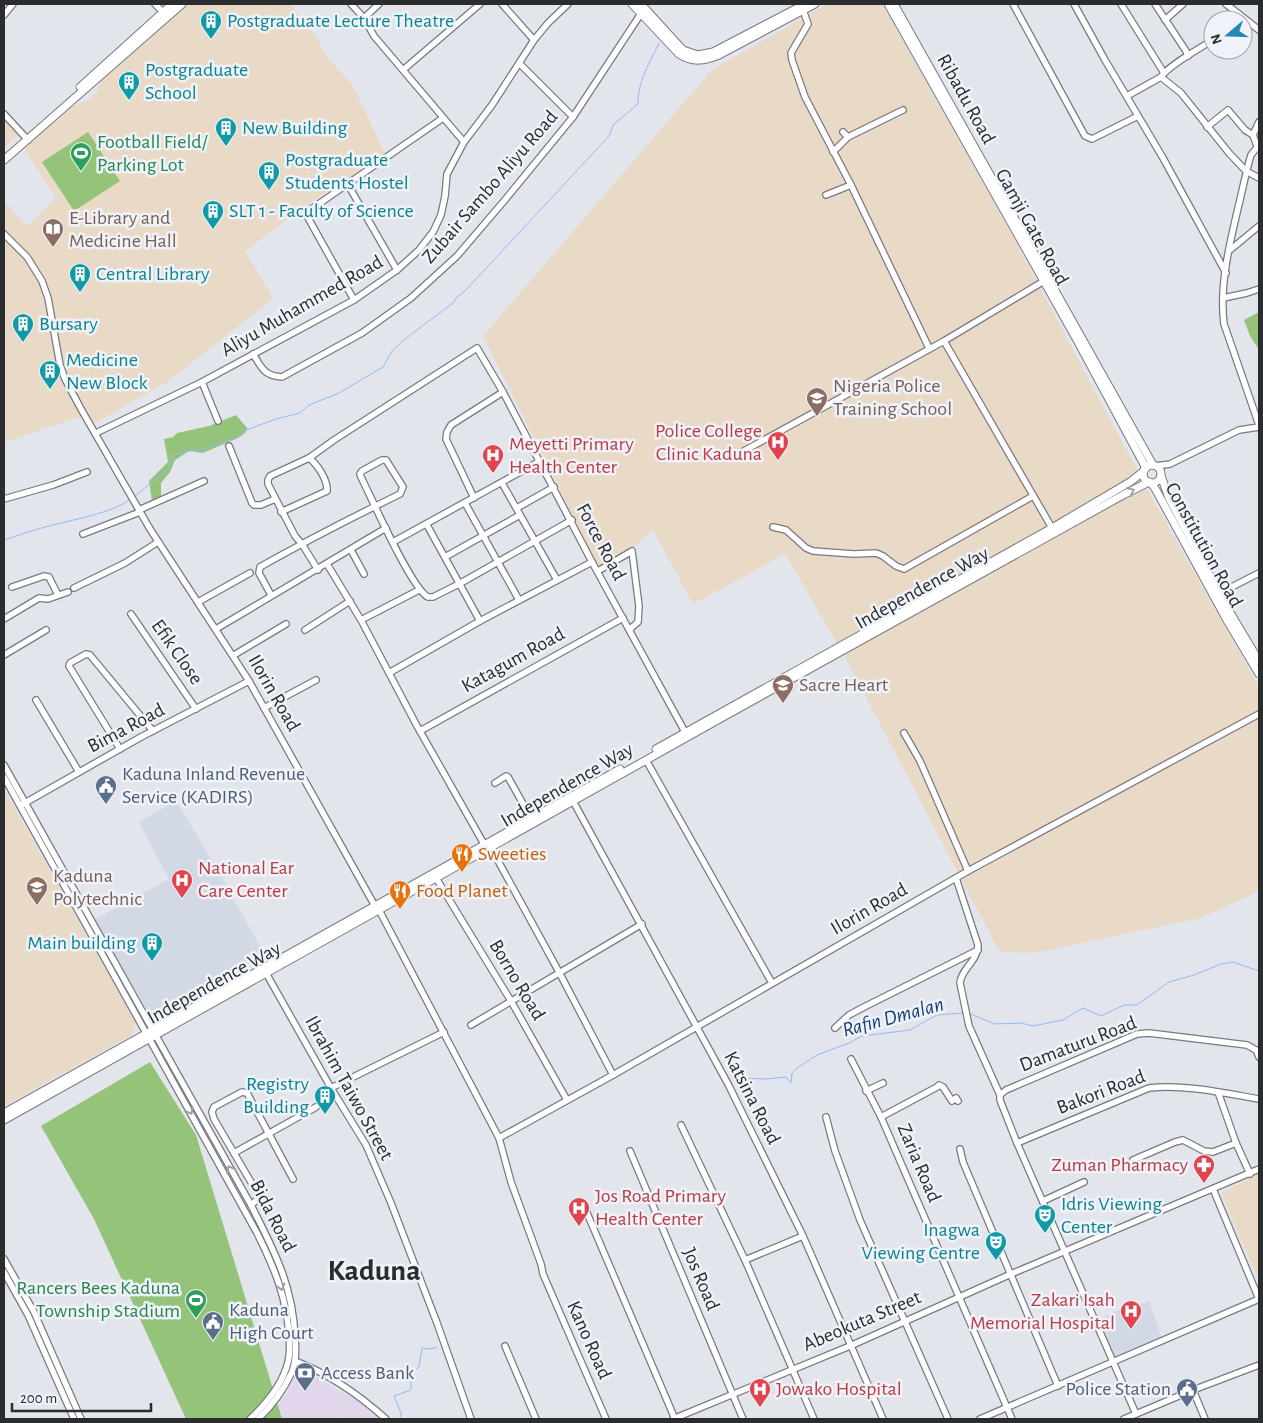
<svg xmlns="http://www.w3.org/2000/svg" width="1263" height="1423" viewBox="0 0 1263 1423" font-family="'Alegreya Sans',sans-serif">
<rect width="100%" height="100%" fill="#e2e5eb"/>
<path fill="#e1d6eb" d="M 300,1370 L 316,1377 L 356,1400 L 381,1419 L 346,1419 L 341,1417 L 338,1419 L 265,1419 L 281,1402 Z"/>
<g fill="#d2d9e5">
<path d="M 176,801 L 209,855 L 265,955 L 152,1018 L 94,920 L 169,879 L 139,822 Z"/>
<path d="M 1149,1301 L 1162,1339 L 1115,1357 L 1098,1320 L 1135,1302 L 1137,1306 Z"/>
</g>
<g fill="#e9d9c7">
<path d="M 186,4 L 291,4 L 315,35 L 329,60 L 352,84 L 385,154 L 310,203 L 245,251 L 273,299 L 167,382 L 88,427 L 82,416 L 14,439 L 4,442 L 4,202 L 27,226 L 56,198 L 23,147 L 71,107 L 87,101 L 97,93 L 100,82 Z"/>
<path d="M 827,4 L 882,4 L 1013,237 L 1152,498 L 1259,687 L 1259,891 L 1201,918 L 1034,953 L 999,951 L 843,653 L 785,554 L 693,604 L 653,530 L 630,551 L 599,568 L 483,336 L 712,70 Z"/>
<path d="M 4,120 L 18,135 L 4,147 L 4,119 Z"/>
<path d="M 4,789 L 136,1023 L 132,1035 L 4,1106 Z"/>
<path d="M 1259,1174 L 1259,1281 L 1221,1193 Z"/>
</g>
<g fill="#95c379">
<path d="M 88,132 L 120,181 L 74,211 L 42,162 Z"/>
<path d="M 1259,312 L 1259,350 L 1250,336 L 1244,320 Z"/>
<path d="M 236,415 L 247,428 L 246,432 L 240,437 L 203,453 L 189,451 L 175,460 L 170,472 L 161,483 L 161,497 L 152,501 L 149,481 L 168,462 L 164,439 L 173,437 L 177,433 L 209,426 Z"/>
<path d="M 150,1062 L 196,1135 L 282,1419 L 186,1419 L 94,1219 L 41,1126 Z"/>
</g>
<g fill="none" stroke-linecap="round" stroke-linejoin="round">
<g stroke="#94baf6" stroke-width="1">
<path d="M 134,497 L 168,469 L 174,454 L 210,447 L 237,438 L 246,430 L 276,419 L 300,413 L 309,405 L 339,393 L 383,367 L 392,351 L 405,339 L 453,303 L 457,297 L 464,292 L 609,136 L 613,125 L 638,104 C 637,83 650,62 659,43"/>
<path d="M 4,540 C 20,535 36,529 53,525 C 76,519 112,513 131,499"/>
<path d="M 968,1013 L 995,1024 L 1021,1023 L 1033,1026 L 1063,1020 L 1083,1008 L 1101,1016 L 1124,1005 L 1136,1005 L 1141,1002 L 1169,982 L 1194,975 L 1221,964 L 1233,962 L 1259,971"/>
<path d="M 742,1078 L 766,1079 L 786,1077 L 791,1083 L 792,1073 L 797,1068 L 817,1055 L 849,1043 L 862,1036 L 910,1030 L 937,1015 L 964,1013"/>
<path d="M 401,1419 L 401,1413 L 394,1396 L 411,1390 L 411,1372 L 419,1367 L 422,1348 L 431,1349 L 437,1347"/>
</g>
<g stroke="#777a80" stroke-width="8">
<g id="minor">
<path d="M 155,4 L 163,12"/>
<path d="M 351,4 L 364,18 L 374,36 L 464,142"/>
<path d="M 502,4 L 534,40"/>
<path d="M 1013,4 L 1085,136 L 1092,139 L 1138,116"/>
<path d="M 1074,4 L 1105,60 L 1163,158 L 1226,273"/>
<path d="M 1121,4 L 1164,73"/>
<path d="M 1155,4 L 1186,51 L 1188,56"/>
<path d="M 1226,4 L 1259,30"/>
<path d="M 803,10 L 808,24 L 791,53 L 792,60 L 805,97 L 851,185 L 929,348"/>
<path d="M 4,15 L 13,4"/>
<path d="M 364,18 L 379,4"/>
<path d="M 1165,20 L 1183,4"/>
<path d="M 520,64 L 573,117"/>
<path d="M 403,70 L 480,4"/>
<path d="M 1161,77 L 1181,93 L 1229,153 L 1246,171 L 1259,178"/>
<path d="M 1127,96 L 1161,77 C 1169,65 1200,48 1213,40"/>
<path d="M 4,114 L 28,140"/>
<path d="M 1207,127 L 1228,110 L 1245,130 L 1253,135"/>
<path d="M 843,132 L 848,137"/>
<path d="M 1259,145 L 1251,155 C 1246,171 1243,188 1239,204 C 1230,242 1219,285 1224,324 L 1259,425"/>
<path d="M 1257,146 L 1253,135 L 1259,122"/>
<path d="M 833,152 L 848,137 L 903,110"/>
<path d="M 347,183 L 397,270"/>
<path d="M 826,195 L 851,185"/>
<path d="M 4,234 L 27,257 L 42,281 L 48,298 L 60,365 L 65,379 L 81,409 L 150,529 L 249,681 L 375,906"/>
<path d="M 1230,250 L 1259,226"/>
<path d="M 1223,298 L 1247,293 L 1259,289"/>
<path d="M 354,300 L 307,216 L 307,212 L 443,118"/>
<path d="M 944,341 L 1052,528"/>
<path d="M 253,354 C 262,368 264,376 282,377 L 362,333 L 411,298 L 457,256 L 504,201 L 573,117 L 642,12"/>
<path d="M 202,382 L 218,421"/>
<path d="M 96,433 L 202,382 L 328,314 L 354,300 L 397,270 L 419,250 L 433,232 L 441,215 L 445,196 L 447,174 L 464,142 L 492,105 L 534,40 L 548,23 L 568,4"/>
<path d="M 229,446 L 252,503 L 254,505 L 261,505 L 275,499"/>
<path d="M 733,457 L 944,341 L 1044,281"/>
<path d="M 1156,466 L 1170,464 L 1239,430 L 1259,427"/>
<path d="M 502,483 L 557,580"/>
<path d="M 474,498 L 446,439 L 447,432 L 451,425 L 503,392"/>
<path d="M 4,499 L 53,485 L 87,472"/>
<path d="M 465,503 L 519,600"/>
<path d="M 517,508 L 554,487"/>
<path d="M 139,510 L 204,481"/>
<path d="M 281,512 L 327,491 C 328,480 317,464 309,458"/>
<path d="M 427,525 L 480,621"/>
<path d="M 773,527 L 786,530 L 806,548 L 813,551 L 854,554 L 876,553 L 883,556 L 896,566 L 904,569 L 1033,496"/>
<path d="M 83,534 L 140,512"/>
<path d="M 393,542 L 540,461"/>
<path d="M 351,550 L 364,574"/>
<path d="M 445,557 L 520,515"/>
<path d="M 327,564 L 361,620 L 417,726 L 484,844"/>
<path d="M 318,570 L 302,544 L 295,536 L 268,484 L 268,480 L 270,476 L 309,458 L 334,440 L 477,348 L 503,392 L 592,562 L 685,732"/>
<path d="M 598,571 L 632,551 L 639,606 L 638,622 L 630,629"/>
<path d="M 12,587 L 44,576 L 49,577 L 58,595"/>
<path d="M 74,588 L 125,563 L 158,542"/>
<path d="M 1220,593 L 1259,573"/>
<path d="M 271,595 L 259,573 L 260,567 C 306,541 353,517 400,494 L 403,487 L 386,460 L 382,460 L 362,471 L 360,474 L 361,477 C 372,499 411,588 428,597 L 433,597 L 459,584 L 572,520"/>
<path d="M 198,602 L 250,573"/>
<path d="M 131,614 L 196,709"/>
<path d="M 4,619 L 39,598 L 48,599 L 68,592"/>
<path d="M 361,620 L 419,590"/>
<path d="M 216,629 L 386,528"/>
<path d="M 305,630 L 350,601"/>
<path d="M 4,655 L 46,630"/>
<path d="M 234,655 L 286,624"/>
<path d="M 389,673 L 480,621 L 592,562"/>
<path d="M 36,700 L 79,772"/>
<path d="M 264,708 L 316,680"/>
<path d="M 420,731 L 623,618"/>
<path d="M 904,733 L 920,761 L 968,871"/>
<path d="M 120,749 L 69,666 L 70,663 L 86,654 L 90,655 L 153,731"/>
<path d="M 646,760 L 772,983"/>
<path d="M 4,765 L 251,1205 C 274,1251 293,1285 295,1338 C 296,1349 296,1362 292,1372 C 284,1389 272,1406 258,1419"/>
<path d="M 4,777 L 257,1233 C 274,1267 288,1300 289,1339 C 290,1346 290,1354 288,1362 C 283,1383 266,1404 250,1419"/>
<path d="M 495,783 L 506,776 L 508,777 L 531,818"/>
<path d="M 573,801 L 728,1084 L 803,1236 L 883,1419"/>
<path d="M 23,804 L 141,737 L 249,681"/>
<path d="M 491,848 L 559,972 L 613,1075"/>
<path d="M 436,878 L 511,1001 L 567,1100"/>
<path d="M 956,878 L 978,945 C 978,961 961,969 960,983 L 969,1026 L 1000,1095"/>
<path d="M 379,910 L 499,1138 L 511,1182 L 541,1264 L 543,1274 L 606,1419"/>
<path d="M 266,973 L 331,1088 L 366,1145 L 391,1203 L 437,1323 L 471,1419"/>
<path d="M 471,1025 L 642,924"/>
<path d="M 835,1028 L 849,1015 L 864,1007 L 978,950"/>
<path d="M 851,1059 L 881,1117 L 1012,1419"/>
<path d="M 331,1088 L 444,1032"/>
<path d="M 866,1091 L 883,1083"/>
<path d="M 1218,1092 L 1236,1143 L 1250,1174"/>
<path d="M 826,1117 L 835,1151 L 860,1220 L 948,1419"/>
<path d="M 881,1117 L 937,1087 L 939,1085 L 943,1087 L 952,1101 L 956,1098 L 958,1101"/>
<path d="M 681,1125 L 745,1260 L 814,1419"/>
<path d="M 499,1138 L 613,1075 L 968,871 L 1259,714"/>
<path d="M 1017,1143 L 1149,1088 C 1185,1084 1224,1093 1259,1099"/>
<path d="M 960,1149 L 963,1162 L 1058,1386"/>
<path d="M 630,1151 L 743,1419"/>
<path d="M 234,1153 L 316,1107"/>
<path d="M 1133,1160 L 1175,1142 L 1183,1140 L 1204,1151 L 1213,1152 L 1236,1143"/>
<path d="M 1043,1201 L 1084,1182"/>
<path d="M 251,1205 L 258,1199 L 258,1194 L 214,1119 L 212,1112 L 214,1107 L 242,1092 L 247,1093 L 293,1179"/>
<path d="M 584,1206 L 675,1419"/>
<path d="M 4,1259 L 34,1312 L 81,1419"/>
<path d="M 745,1260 L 803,1236"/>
<path d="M 4,1272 L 28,1315 L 74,1419"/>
<path d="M 505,1346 L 536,1419"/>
<path d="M 295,1361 C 330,1374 358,1394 386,1419"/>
<path d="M 1193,1390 L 1205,1419"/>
<path d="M 1136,1414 L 1017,1143 L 1000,1100 L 1000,1095 L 1006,1090 L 1137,1034 L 1149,1033 L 1247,1045 L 1256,1050 L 1259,1057"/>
<path d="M 673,1419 L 850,1346 L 1011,1274 L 1259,1169"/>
<path d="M 980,1419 L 1259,1299 L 1213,1189"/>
<path d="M 1124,1419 L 1193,1390 L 1259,1365"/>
</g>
</g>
<g stroke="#777a80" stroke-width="9">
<g id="major">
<path d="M 632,4 L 679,54 C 693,63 704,61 719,55 L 815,4"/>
<path d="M 641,4 L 683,50 L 698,55 L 713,52 L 805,4"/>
<path d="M 888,4 L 1077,340 L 1146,468"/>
<path d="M 894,4 L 1153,465"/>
<path d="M 80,87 L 172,4"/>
<path d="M 4,160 L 182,4"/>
<circle cx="1152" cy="474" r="9"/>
<path d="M 1161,476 L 1169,498 L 1225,604 L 1259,661"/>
<path d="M 1151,483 L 1156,490 L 1228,622 L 1259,674"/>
<path d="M 656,749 L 1052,528 L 1130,482 L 1144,471"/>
<path d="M 4,1113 L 620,769"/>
<path d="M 4,1120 L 723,717 L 1123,495 L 1149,482"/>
</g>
</g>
<use href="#minor" stroke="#fff" stroke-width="5.5"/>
<use href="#major" stroke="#fff" stroke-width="7"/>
</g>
<defs><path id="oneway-chevron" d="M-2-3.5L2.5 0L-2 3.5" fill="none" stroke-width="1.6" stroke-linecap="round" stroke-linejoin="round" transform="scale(1.25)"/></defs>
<g stroke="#a0a0a1">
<use href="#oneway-chevron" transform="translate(1131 491) rotate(-26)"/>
<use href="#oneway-chevron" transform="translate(190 1111) rotate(61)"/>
<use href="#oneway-chevron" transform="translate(230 1169) rotate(-119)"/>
<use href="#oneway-chevron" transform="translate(281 1287) rotate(73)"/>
</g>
<defs>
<g id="building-pin" transform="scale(1.125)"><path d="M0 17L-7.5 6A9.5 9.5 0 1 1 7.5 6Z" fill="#0f9aa8" stroke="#eff3f9"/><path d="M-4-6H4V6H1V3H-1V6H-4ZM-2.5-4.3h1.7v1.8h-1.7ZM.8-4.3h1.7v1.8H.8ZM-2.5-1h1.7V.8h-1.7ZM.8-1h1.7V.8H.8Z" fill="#fff"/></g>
<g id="stadium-pin" transform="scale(1.125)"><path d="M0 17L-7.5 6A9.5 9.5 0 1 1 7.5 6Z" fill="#2e9e5b" stroke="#eff3f9"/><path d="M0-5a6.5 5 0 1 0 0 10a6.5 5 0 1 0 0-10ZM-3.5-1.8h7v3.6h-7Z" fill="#fff"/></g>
<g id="library-pin" transform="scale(1.125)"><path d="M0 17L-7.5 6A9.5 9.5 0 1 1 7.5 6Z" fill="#8d6e63" stroke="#eff3f9"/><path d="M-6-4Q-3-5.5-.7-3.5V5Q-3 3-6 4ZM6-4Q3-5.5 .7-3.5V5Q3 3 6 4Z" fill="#fff"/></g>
<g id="university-pin" transform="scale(1.125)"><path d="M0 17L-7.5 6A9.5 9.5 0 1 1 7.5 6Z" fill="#8d6e63" stroke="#eff3f9"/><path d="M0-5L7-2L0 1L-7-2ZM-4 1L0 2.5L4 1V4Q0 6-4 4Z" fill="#fff"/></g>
<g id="hospital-pin" transform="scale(1.125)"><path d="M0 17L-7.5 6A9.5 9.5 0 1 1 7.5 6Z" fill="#e0444e" stroke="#eff3f9"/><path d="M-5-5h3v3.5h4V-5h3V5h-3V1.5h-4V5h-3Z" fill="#fff"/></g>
<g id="school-pin" transform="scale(1.125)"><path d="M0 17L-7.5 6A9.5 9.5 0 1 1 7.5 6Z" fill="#8d6e63" stroke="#eff3f9"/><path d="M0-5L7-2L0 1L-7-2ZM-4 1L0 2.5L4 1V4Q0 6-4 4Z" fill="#fff"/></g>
<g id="civic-pin" transform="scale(1.125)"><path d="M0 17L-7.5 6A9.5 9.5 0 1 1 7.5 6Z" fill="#5c6f8a" stroke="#eff3f9"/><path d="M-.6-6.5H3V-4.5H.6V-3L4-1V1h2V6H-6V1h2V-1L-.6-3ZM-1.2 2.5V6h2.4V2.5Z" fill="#fff"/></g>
<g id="restaurant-pin" transform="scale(1.125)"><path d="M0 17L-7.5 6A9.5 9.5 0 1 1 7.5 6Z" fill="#e8710a" stroke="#eff3f9"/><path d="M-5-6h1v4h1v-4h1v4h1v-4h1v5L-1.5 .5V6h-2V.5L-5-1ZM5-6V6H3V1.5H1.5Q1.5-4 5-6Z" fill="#fff"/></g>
<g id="pharmacy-pin" transform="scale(1.125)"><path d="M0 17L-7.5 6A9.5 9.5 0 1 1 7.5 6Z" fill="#e0444e" stroke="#eff3f9"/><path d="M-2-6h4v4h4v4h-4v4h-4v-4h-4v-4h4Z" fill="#fff"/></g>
<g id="theatre-pin" transform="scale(1.125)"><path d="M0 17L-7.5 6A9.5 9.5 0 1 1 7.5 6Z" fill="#0f9aa8" stroke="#eff3f9"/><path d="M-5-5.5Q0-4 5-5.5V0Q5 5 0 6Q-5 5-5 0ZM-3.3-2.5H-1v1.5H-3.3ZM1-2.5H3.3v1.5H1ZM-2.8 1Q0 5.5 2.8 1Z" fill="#fff"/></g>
<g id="bank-pin" transform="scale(1.125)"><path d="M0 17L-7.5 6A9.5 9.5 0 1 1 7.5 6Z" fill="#5c6f8a" stroke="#eff3f9"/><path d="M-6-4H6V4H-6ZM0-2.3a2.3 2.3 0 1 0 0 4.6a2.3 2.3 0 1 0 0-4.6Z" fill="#fff"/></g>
</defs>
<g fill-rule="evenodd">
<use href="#building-pin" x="211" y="21"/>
<use href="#building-pin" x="129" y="82"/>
<use href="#building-pin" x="226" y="128"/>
<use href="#stadium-pin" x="81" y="153"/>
<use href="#building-pin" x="269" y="172"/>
<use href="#building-pin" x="213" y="211"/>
<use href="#library-pin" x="53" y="229"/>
<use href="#building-pin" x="80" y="274"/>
<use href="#building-pin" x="23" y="324"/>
<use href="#building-pin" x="50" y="371"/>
<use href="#university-pin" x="817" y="398"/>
<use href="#hospital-pin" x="778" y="442"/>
<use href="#hospital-pin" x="493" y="455"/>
<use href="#school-pin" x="783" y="685"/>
<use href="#civic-pin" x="106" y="786"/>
<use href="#restaurant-pin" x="462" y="854"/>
<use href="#hospital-pin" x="182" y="880"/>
<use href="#university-pin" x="37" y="887"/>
<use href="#restaurant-pin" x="400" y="891"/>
<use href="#building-pin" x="152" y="943"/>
<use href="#building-pin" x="325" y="1096"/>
<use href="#pharmacy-pin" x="1204" y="1165"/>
<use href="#hospital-pin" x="579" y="1208"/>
<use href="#theatre-pin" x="1045" y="1215"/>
<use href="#theatre-pin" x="996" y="1242"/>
<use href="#stadium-pin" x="196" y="1300"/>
<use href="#hospital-pin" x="1131" y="1311"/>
<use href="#civic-pin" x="213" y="1322"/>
<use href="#bank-pin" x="305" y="1373"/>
<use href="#hospital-pin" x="760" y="1389"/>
<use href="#civic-pin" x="1187" y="1389"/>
</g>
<g text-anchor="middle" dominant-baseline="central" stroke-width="5" stroke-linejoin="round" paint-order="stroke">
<g font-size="20" fill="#0d838f" stroke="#eff3f9" text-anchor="start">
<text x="227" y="21">Postgraduate Lecture Theatre</text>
<text x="145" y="70">Postgraduate<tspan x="145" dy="23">School</tspan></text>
<text x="242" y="128">New Building</text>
<text x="285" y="160">Postgraduate<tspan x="285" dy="23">Students Hostel</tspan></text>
<text x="229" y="211">SLT 1 - Faculty of Science</text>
<text x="96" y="274">Central Library</text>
<text x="39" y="324">Bursary</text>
<text x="66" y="360">Medicine<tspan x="66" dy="23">New Block</tspan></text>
<text x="136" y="943" text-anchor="end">Main building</text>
<text x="309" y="1084" text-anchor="end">Registry<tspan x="309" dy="23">Building</tspan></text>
<text x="1061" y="1204">Idris Viewing<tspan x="1061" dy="23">Center</tspan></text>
<text x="980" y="1230" text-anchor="end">Inagwa<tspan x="980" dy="23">Viewing Centre</tspan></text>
</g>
<g font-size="20" fill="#2b2c2e" stroke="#eff3f9">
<text transform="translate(966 99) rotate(61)">Ribadu Road</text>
<text transform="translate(490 187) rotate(-49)">Zubair Sambo Aliyu Road</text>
<text transform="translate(1032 227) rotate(61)">Gamji Gate Road</text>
<text transform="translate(302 306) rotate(-30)">Aliyu Muhammed Road</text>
<text transform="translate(601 542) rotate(62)">Force Road</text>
<text transform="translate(1204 545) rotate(61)">Constitution Road</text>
<text transform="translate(922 588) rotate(-29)">Independence Way</text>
<text transform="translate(177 652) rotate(55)">Efik Close</text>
<text transform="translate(513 660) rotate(-29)">Katagum Road</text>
<text transform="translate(274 693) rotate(60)">Ilorin Road</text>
<text transform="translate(126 728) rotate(-28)">Bima Road</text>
<text transform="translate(567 785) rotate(-30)">Independence Way</text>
<text transform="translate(869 909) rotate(-30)">Ilorin Road</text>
<text transform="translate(517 980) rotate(59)">Borno Road</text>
<text transform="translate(214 983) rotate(-29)">Independence Way</text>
<text transform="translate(1078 1044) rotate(-21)">Damaturu Road</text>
<text transform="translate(349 1088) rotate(61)">Ibrahim Taiwo Street</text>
<text transform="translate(1101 1092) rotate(-21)">Bakori Road</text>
<text transform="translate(752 1098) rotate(63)">Katsina Road</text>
<text transform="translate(919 1163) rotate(67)">Zaria Road</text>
<text transform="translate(273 1216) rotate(63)">Bida Road</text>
<text transform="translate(701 1279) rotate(67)">Jos Road</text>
<text transform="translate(862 1321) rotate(-23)">Abeokuta Street</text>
<text transform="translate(589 1340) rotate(66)">Kano Road</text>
</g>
<g font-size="20" fill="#27864d" stroke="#eff3f9" text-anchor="start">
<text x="97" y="142">Football Field/<tspan x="97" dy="23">Parking Lot</tspan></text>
<text x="180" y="1288" text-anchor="end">Rancers Bees Kaduna<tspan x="180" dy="23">Township Stadium</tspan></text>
</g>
<g font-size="20" fill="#785e54" stroke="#eff3f9" text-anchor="start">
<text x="69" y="218">E-Library and<tspan x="69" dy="23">Medicine Hall</tspan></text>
<text x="833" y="386">Nigeria Police<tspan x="833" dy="23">Training School</tspan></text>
<text x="799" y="685">Sacre Heart</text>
<text x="53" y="876">Kaduna<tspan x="53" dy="23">Polytechnic</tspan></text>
</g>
<g font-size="20" fill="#be3a42" stroke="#eff3f9" text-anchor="start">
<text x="762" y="431" text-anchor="end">Police College<tspan x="762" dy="23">Clinic Kaduna</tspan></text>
<text x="509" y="444">Meyetti Primary<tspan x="509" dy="23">Health Center</tspan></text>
<text x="198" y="868">National Ear<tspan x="198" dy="23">Care Center</tspan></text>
<text x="1188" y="1165" text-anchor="end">Zuman Pharmacy</text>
<text x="595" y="1196">Jos Road Primary<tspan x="595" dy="23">Health Center</tspan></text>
<text x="1115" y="1300" text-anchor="end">Zakari Isah<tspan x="1115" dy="23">Memorial Hospital</tspan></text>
<text x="776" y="1389">Jowako Hospital</text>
</g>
<g font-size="20" fill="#4e5e75" stroke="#eff3f9" text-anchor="start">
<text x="122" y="774">Kaduna Inland Revenue<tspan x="122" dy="23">Service (KADIRS)</tspan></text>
<text x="229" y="1310">Kaduna<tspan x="229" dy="23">High Court</tspan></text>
<text x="321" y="1373">Access Bank</text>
<text x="1171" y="1389" text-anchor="end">Police Station</text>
</g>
<g font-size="20" fill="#c56008" stroke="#eff3f9" text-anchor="start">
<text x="478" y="854">Sweeties</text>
<text x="416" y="891">Food Planet</text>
</g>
<g font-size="21" font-style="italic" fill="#133d7e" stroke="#eff3f9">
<text transform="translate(893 1017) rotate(-15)">Rafin Dmalan</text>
</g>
<g font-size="30" font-weight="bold" fill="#2b2c2e" stroke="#eff3f9">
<text x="374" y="1271">Kaduna</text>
</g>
</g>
<rect width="1263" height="1423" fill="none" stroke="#2b2c2e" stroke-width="10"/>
<g transform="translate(1228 35) rotate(251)"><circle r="24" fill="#eff3f9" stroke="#a1a3a8"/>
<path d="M0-4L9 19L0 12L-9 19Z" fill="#228ab2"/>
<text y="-8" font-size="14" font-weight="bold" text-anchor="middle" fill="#2b2c2e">N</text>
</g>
<path d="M12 1403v8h139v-8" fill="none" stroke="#2b2c2e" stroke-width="2.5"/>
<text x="20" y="1403" font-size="15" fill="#2b2c2e" stroke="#eff3f9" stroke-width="4" paint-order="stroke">200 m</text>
</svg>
